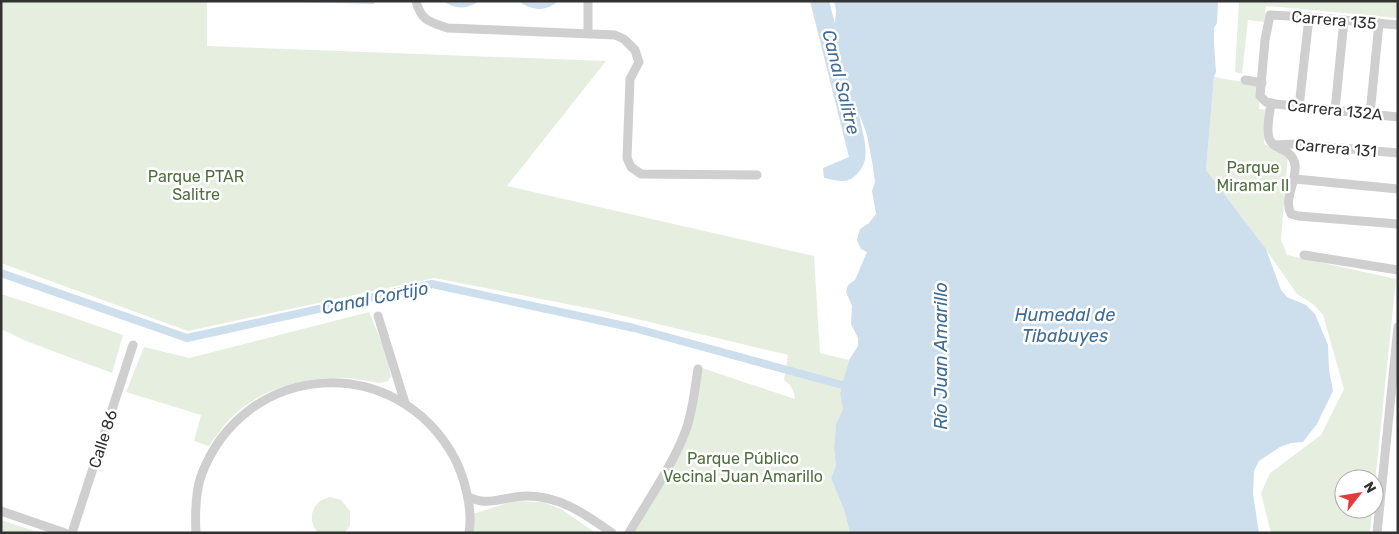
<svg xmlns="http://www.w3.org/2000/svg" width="1399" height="534" viewBox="0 0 1399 534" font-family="Rubik,sans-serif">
<rect width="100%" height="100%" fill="#fff"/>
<g fill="#e6eee0">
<path d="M 1,1 L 207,1 L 207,46 L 606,61 L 507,186 L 814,256 L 820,353 L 849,360 L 840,394 L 843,409 L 836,424 L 834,448 L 836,465 L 831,478 L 844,510 L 850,533 L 633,533 L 679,451 L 702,368 L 795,399 C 794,390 791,385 784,380 L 788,355 L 603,311 L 434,278 L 188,331 L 1,263 Z"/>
<path d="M 1239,1 L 1398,1 L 1398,18 L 1266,6 L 1264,22 L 1248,20 L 1242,74 L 1235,72 Z"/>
<path d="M 1214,77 L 1260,85 L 1259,109 L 1268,110 L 1264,144 L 1288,154 L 1281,240 L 1287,255 L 1396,279 L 1374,493 L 1374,479 L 1344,479 L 1344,509 L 1372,509 L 1370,533 L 1271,533 L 1261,493 L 1270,473 L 1321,435 L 1344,389 L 1323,315 L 1313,304 L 1297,294 L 1257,237 L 1206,170 Z"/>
<path d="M 1,294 L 63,314 L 123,335 L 112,373 L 26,341 L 1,329 Z"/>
<path d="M 369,312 L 386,352 L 391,376 L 388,381 L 380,383 C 365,381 350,377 335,378 C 298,378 255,392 230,419 C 222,427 216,437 209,446 L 194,441 L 201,415 L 126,392 L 144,347 L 189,358 Z"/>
<path d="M 331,497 L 341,500 L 350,511 L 350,525 L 345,533 L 318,533 C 306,519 312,500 331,497 Z"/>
<path d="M 514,501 L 543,502 L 561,509 L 596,533 L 473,533 L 473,514 Z"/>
<path d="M 1,520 L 41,533 L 1,533 Z"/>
</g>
<g fill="#cddeed">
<path d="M 266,1 L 374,1 L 374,4 Z"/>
<path d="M 443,1 L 479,1 C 468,10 454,9 443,1 Z"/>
<path d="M 519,1 L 558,1 C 546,12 531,11 519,1 Z"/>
<path d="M 810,1 L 829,1 L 835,24 L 836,10 L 834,1 L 1218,1 L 1217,23 L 1214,28 L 1214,44 L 1216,72 L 1214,77 L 1206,170 L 1266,249 L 1281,290 L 1287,297 L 1306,305 L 1315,314 L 1328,345 L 1329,370 L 1333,391 L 1317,424 L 1303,442 L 1291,443 L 1280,447 L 1259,461 L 1254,471 L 1253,494 L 1259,533 L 850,533 L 844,510 L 831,478 L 836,465 L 834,448 L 836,424 L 843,409 L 840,394 L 842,385 L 849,360 L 858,346 L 858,338 L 851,324 L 852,306 L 846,292 L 848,285 L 855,280 L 867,252 L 861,249 L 857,240 L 860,229 L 869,223 L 876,214 L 872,191 L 875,182 L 873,167 L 867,135 L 859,113 C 861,132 874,157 857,174 C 854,177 849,181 844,181 C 837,181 830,179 824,178 L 823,168 L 849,157 Z"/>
</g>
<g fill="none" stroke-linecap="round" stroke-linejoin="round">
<path stroke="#cddeed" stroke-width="8" d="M 1,273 L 187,338 L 432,284 L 634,328 L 842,385"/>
<g stroke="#cfcfcf" stroke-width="9">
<path d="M 416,1 C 421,21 430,22 448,28 L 615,35 L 624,39 L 635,50 L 639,62 L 630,79 L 627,158 L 631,167 L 641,174 L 757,175"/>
<path d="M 1398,25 L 1309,17 L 1270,15 L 1265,40 L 1260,96 L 1266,102 L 1276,104 L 1398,117"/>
<path d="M 588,33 L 588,1"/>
<path d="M 1245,80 L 1262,83"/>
<path d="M 1271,103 C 1270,113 1266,128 1269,138 C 1273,151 1292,147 1295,165 C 1297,181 1283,199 1291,214 L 1298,216 L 1398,224"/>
<path d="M 1299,107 L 1309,17"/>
<path d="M 1335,110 L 1344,20"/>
<path d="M 1370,114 L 1379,23"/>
<path d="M 1274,145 L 1296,144 L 1398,153"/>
<path d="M 1295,179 L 1398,189"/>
<path d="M 1304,255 L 1398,270"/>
<path d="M 378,316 L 405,403"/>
<path d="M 468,497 C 472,498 478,501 482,501 C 494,503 512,496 525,496 C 559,495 585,514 612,533"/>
<path d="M 1,511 L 65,533"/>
<path d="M 72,533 L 133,345"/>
<path d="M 196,533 C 195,514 195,494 201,476 C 244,360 397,350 455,459 C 465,479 473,510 469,533"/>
<path d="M 629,533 C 648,500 675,462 687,427 C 693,408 695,388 698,369"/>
<path d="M 1377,533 L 1398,327"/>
</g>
</g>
<g text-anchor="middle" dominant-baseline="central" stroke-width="5" stroke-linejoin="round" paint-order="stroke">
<g font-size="16" fill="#323232" stroke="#fff">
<text transform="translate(1334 20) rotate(5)">Carrera 135</text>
<text transform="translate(1335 110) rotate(6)">Carrera 132A</text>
<text transform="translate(1336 148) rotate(5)">Carrera 131</text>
<text transform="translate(103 439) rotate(-72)">Calle 86</text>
</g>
<g font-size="16" fill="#506e3e" stroke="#fff">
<text x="1253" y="167">Parque<tspan x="1253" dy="18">Miramar II</tspan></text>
<text x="196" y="176">Parque PTAR<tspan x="196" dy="18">Salitre</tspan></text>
<text x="743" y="458">Parque Público<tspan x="743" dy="18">Vecinal Juan Amarillo</tspan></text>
</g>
<g font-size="18" font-style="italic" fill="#3f6c94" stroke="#fff">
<text transform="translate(841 82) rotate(76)">Canal Salitre</text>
<text transform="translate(375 298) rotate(-11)">Canal Cortijo</text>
<text x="1065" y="315">Humedal de<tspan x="1065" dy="21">Tibabuyes</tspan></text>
<text transform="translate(941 356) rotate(-90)">Río Juan Amarillo</text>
</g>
</g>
<rect width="1399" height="534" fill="none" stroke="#323232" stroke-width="5"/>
<g transform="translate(1359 494) rotate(59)"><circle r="24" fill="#ffffff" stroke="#adadad"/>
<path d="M0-4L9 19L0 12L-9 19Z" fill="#e43b38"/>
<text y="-8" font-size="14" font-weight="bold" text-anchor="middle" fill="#323232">N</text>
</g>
</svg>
